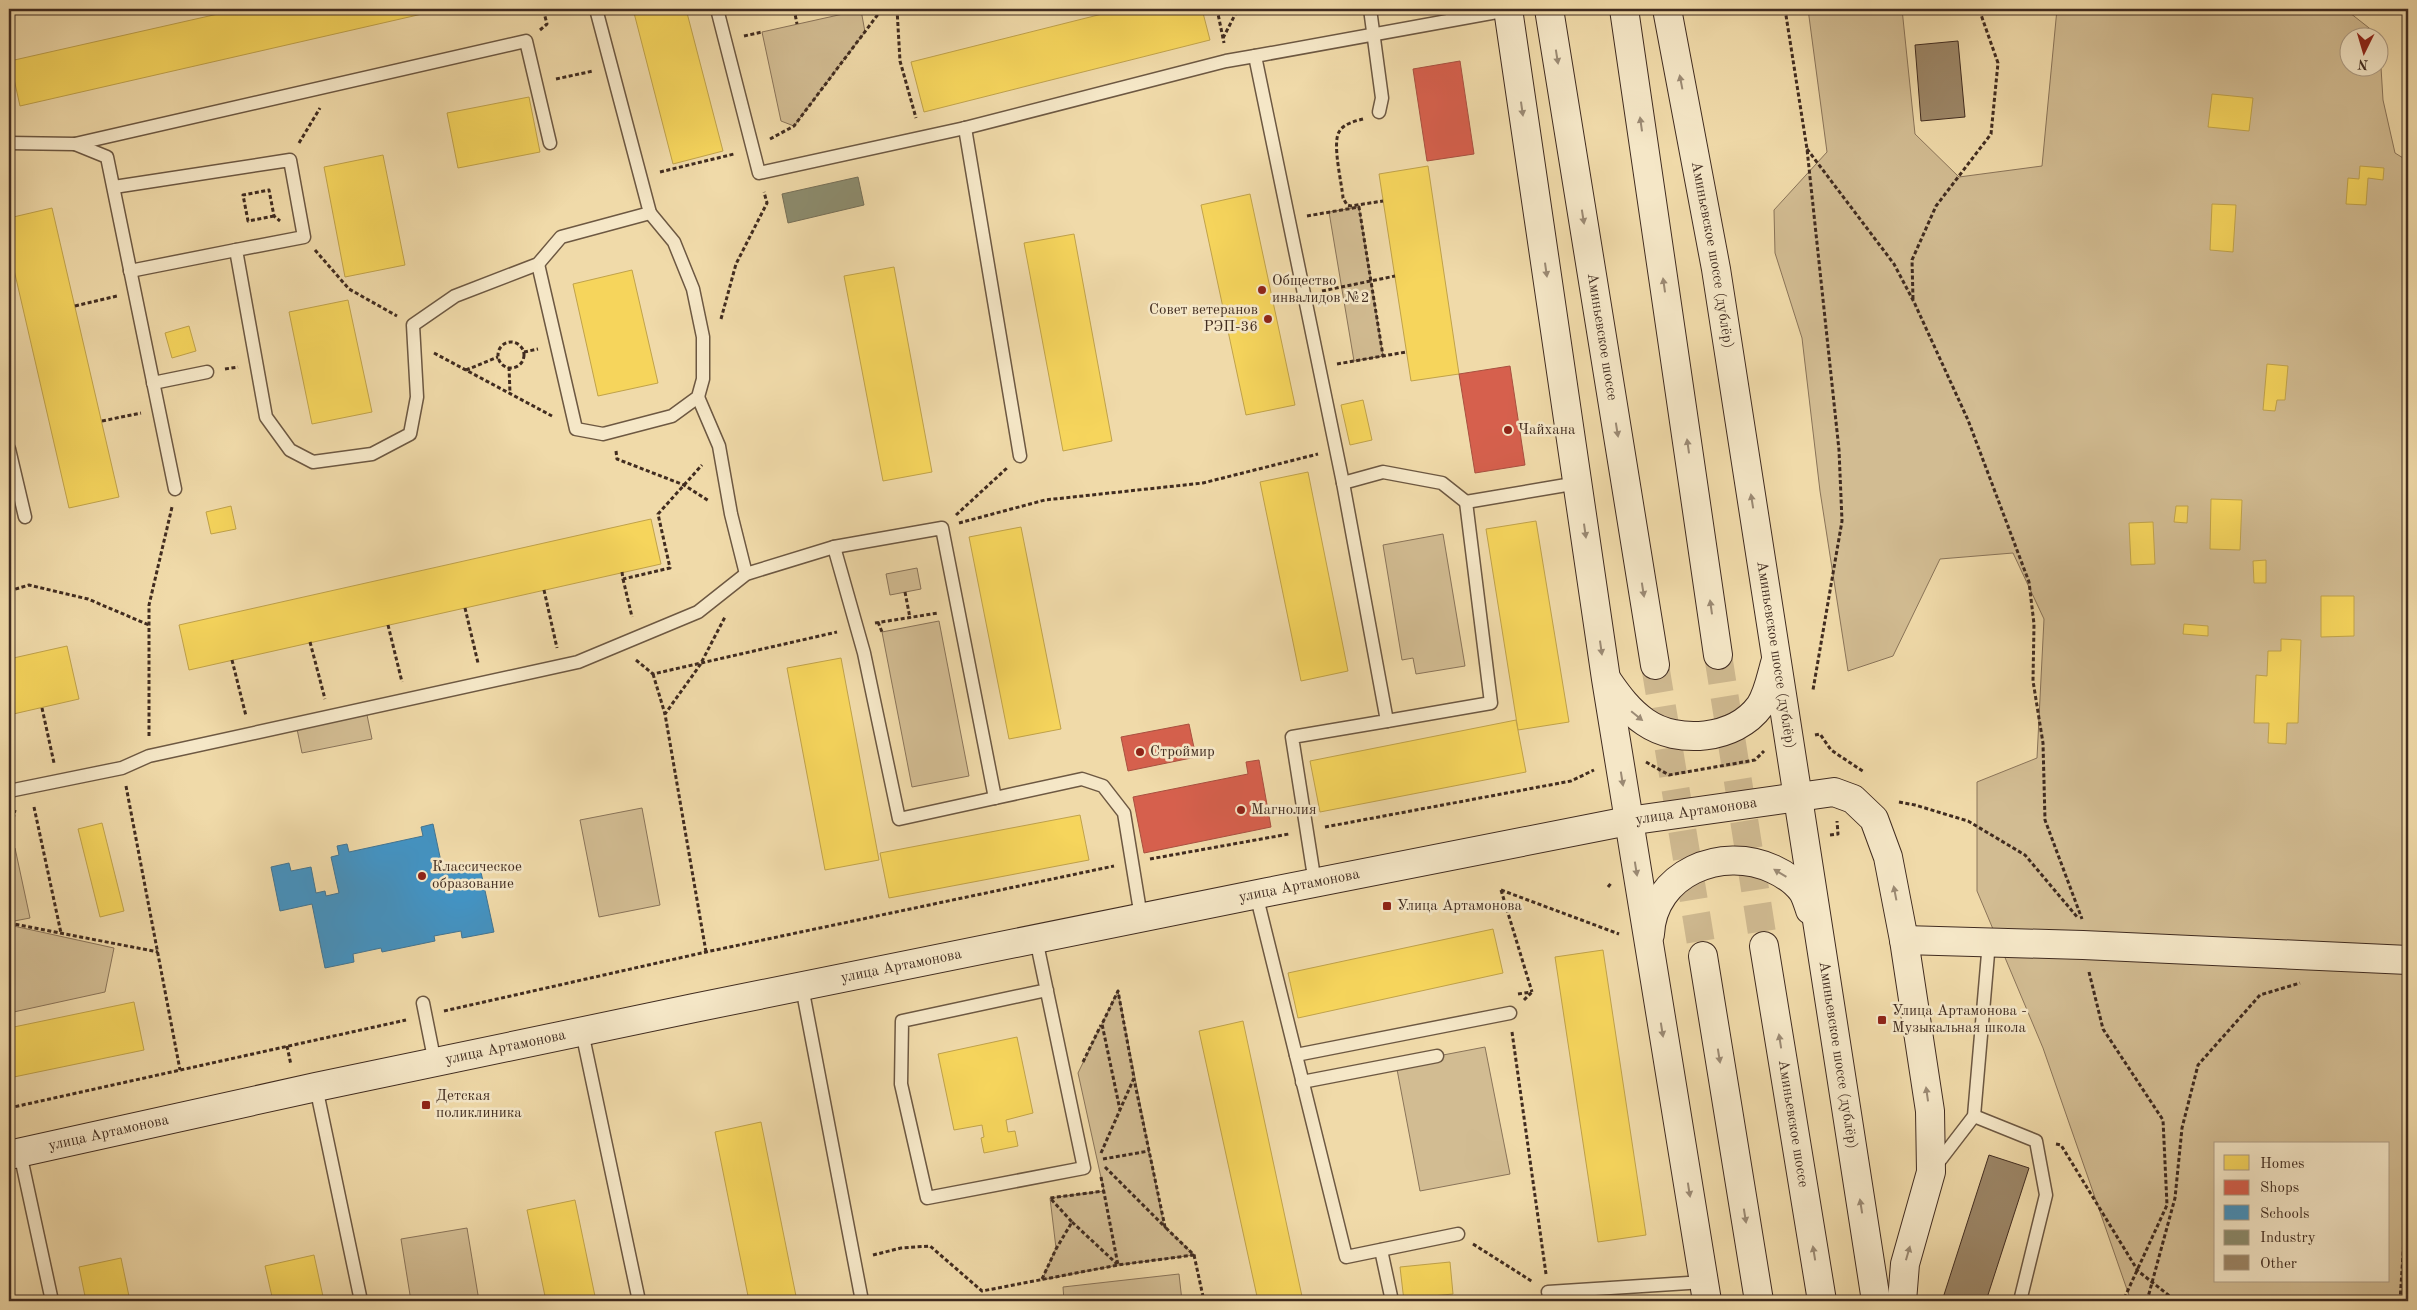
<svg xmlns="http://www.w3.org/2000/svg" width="2417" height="1310" viewBox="0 0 2417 1310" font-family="'Old Standard TT',serif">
<rect width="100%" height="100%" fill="#f0daa9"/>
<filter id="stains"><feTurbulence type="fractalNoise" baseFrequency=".004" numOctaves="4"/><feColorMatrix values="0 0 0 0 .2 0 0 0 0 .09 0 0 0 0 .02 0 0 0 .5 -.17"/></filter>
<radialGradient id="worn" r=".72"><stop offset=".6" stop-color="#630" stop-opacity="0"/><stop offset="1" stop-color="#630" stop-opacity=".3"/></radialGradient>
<g fill="#d2bc92" stroke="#8a7459" fill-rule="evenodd">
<path d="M 1808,9 L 1902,9 L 1915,134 L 1959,177 L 2042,166 L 2057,9 L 2345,9 L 2378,35 L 2378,37 L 2350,38 L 2350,68 L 2380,68 L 2380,51 L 2383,100 L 2395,153 L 2408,161 L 2408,1301 L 2131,1301 L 2043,1048 L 1977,891 L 1977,782 L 2037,758 L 2044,619 L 2013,553 L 1940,559 L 1893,656 L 1848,671 L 1820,491 L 1802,338 L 1775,253 L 1774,210 L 1827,152 ZM 2216,1144 L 2388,1144 L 2388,1281 L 2216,1281 Z"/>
<path d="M 861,10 L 865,32 L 794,126 L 781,121 L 762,32 Z"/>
<path d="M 1359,207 L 1383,356 L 1354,361 L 1329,212 Z"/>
<path d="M 1443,534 L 1465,666 L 1416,674 L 1413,658 L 1402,660 L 1383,545 Z"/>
<path d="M 917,568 L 921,589 L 890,595 L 886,574 Z"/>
<path d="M 939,621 L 969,776 L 912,787 L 882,632 Z"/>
<path d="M 367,715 L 372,739 L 302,753 L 297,729 Z"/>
<path d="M 642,808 L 660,905 L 599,917 L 580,820 Z"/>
<path d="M 15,848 L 30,918 L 9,922 L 9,850 Z"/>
<path d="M 9,925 L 114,948 L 105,992 L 9,1013 L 9,949 L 14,947 Z"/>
<path d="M 1118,991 L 1164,1226 L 1194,1255 L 1118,1265 L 1042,1280 L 1056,1248 L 1050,1198 L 1104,1191 L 1078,1073 Z"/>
<path d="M 1485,1047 L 1510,1174 L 1420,1191 L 1396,1064 Z"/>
<path d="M 467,1228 L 479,1301 L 411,1301 L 401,1239 Z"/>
<path d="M 1179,1274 L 1182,1301 L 1064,1301 L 1063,1287 Z"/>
</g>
<g fill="#f6d55c" stroke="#c0a24a">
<path d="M 240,9 L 444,9 L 20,106 L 10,61 Z"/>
<path d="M 633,9 L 686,9 L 723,151 L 673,164 Z"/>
<path d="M 1122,9 L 1202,9 L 1210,40 L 924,112 L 911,62 Z"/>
<path d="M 2212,94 L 2253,98 L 2249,131 L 2208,127 Z"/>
<path d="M 529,97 L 540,152 L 458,168 L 447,113 Z"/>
<path d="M 383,155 L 405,265 L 345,277 L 324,167 Z"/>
<path d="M 1428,166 L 1459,374 L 1411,381 L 1379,174 Z"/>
<path d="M 2360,166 L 2384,168 L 2383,180 L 2368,178 L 2366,205 L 2346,204 L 2348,178 L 2359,179 Z"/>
<path d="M 1250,194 L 1295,405 L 1246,415 L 1201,205 Z"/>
<path d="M 2212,204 L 2236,205 L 2233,252 L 2210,250 Z"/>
<path d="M 52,208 L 119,497 L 69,508 L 9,248 L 9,218 Z"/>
<path d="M 1074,234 L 1112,441 L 1063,451 L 1024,243 Z"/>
<path d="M 894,267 L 932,472 L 883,481 L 844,276 Z"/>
<path d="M 632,270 L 658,383 L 598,396 L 573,284 Z"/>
<path d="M 348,300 L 372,412 L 312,424 L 289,312 Z"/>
<path d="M 189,326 L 196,351 L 172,358 L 165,333 Z"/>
<path d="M 2267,364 L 2288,366 L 2285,400 L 2277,400 L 2275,411 L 2263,410 Z"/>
<path d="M 1363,400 L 1372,440 L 1350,445 L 1341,405 Z"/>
<path d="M 1308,472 L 1348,671 L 1301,681 L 1260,482 Z"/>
<path d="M 2211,499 L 2242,500 L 2240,550 L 2210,549 Z"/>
<path d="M 231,506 L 236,529 L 211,534 L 206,512 Z"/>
<path d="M 2176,506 L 2188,506 L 2187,523 L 2174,522 Z"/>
<path d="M 651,519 L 661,564 L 189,670 L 179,625 Z"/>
<path d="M 1536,521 L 1569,722 L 1518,730 L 1486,529 Z"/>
<path d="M 2153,522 L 2155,564 L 2131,565 L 2129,523 Z"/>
<path d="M 1021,527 L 1061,729 L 1009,739 L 969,537 Z"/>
<path d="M 2266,560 L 2266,583 L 2254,583 L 2253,561 Z"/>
<path d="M 2321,596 L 2354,596 L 2354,636 L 2321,637 Z"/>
<path d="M 2184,624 L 2208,626 L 2208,636 L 2183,634 Z"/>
<path d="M 2281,639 L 2301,640 L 2298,723 L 2287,723 L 2286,744 L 2268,743 L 2269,723 L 2254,723 L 2256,675 L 2267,676 L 2268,651 L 2281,651 Z"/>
<path d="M 67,646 L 79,699 L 9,715 L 9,659 Z"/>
<path d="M 841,658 L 879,860 L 825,870 L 787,668 Z"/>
<path d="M 1516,720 L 1526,772 L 1320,812 L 1310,761 Z"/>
<path d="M 1080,815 L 1089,860 L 889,898 L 880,853 Z"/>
<path d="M 102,823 L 124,911 L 100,917 L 78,829 Z"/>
<path d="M 1493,929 L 1503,973 L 1298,1018 L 1288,973 Z"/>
<path d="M 1603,950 L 1646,1235 L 1598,1242 L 1555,957 Z"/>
<path d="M 134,1002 L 144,1050 L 9,1078 L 9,1028 Z"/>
<path d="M 1243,1021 L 1303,1301 L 1258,1301 L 1199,1031 Z"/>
<path d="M 1017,1037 L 1033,1113 L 1006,1120 L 1008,1132 L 1015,1131 L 1018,1146 L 984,1153 L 981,1138 L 984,1137 L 982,1125 L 954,1130 L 938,1054 Z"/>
<path d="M 761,1122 L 797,1301 L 749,1301 L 715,1132 Z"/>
<path d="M 575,1200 L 596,1301 L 546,1301 L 527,1210 Z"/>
<path d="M 314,1255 L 324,1301 L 273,1301 L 265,1266 Z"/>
<path d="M 121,1258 L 130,1301 L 86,1301 L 79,1267 Z"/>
<path d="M 1450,1262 L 1453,1294 L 1422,1297 L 1423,1301 L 1404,1301 L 1400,1267 Z"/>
</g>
<g fill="#d6604d" stroke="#a95040">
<path d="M 1460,61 L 1474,154 L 1427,161 L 1413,69 Z"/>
<path d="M 1510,366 L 1525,465 L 1475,473 L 1459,374 Z"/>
<path d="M 1189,724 L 1196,757 L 1128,771 L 1121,737 Z"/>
<path d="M 1259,760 L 1271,827 L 1144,853 L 1133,797 L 1248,774 L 1246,762 Z"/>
</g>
<path fill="#4393c3" stroke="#427492" d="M 433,824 L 443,871 L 479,863 L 494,932 L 462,938 L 461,931 L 434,936 L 435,941 L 382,952 L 381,948 L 353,954 L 354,962 L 325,968 L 312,904 L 280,911 L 271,867 L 289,863 L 291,871 L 311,867 L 316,893 L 325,891 L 326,896 L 339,893 L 331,857 L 339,855 L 337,846 L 347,844 L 349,852 L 423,836 L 421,827 Z"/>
<path fill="#8c8c6e" stroke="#766f57" d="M 858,177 L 864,205 L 788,223 L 782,194 Z"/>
<g fill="#9c8667" stroke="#412c20">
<path d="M 1958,41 L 1965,117 L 1921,121 L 1915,45 Z"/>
<path d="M 1989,1155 L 2029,1168 L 1986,1301 L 1942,1301 Z"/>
</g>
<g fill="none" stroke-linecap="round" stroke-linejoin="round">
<g stroke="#cdb78e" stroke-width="28" stroke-dasharray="28 14" stroke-linecap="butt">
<path d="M 1718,655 L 1764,946"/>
<path d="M 1655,665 L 1703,956"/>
</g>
<g stroke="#6d5842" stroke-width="15">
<g id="lane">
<path d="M 717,9 L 759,173 L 965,128 L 1226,61 L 1255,56"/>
<path d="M 1370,9 L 1382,98 L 1379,112"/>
<path d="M 965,128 L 1020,456"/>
<path d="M 9,143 L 75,144 L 526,41 L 550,143"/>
<path d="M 75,144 L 107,157 L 175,489"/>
<path d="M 114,187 L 290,160 L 304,237 L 236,250 L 266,417 L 290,450 L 313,462 L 372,454 L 410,434 L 417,397 L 413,325 L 455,296 L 538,264 L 561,237 L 650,213 L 596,9"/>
<path d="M 538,264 L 576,429 L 603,434 L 672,416 L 698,397 L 703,379 L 703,337 L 693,289 L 674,242 L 650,213"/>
<path d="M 130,271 L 236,250"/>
<path d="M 153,383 L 207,372"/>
<path d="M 698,397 L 719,446 L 731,514 L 746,574"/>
<path d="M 9,449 L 25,517"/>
<path d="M 1343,483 L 1383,472 L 1442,483 L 1466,502 L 1578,483"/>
<path d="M 834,547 L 864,653 L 899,819 L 995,798"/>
<path d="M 1387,721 L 1491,703 L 1466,502"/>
<path d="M 9,791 L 122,768 L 149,756 L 578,662 L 698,612 L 746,574 L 834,547 L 942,528 L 995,798 L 1082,779 L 1103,786 L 1124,813 L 1141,917"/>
<path d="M 1315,883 L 1292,737 L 1387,721 L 1343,483 L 1255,56 L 1508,10"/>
<path d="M 1256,894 L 1346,1257 L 1458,1234"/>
<path d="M 1036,939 L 1084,1168 L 927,1198 L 901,1084 L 902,1021 L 1047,990"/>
<path d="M 802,987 L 862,1301"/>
<path d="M 423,1003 L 435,1063"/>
<path d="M 582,1032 L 639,1301"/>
<path d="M 1296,1055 L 1510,1013"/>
<path d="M 1302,1082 L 1437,1056"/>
<path d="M 316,1087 L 361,1301"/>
<path d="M 1974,1116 L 2036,1141 L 2046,1195 L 2020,1301"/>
<path d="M 20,1153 L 52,1301"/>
<path d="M 1934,1168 L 1974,1116 L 1989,942"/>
<path d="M 1381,1250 L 1392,1301"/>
<path d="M 1548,1292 L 1704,1282"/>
</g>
</g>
<g stroke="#412c20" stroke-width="30">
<g id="secondary">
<path d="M 1508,9 L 1606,679 L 1707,1301"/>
<path id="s1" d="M 1549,9 L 1655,665"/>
<path d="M 1624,9 L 1718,655"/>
<path id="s2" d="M 1667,9 L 1716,269 L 1876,1301"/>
<path d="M 1607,680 C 1618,696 1629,711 1645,722 C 1678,745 1735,740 1760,706 C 1768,694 1771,677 1775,663"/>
<path d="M 1650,934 C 1653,873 1722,845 1773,869 C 1784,874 1796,882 1803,892 C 1806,897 1808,904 1810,910"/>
<path d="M 1904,940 L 2083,945 L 2408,960"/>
<path id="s3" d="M 1764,946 L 1822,1301"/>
<path d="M 1703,956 L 1759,1301"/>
<path id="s4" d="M 9,1155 L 316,1087 L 694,1008 L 1268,892 L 1628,821 L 1834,792 L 1853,799 L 1874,819 L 1888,857 L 1904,940 L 1930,1111 L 1931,1172 L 1905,1264 L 1902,1301"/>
</g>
</g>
<g stroke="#412c20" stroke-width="3" stroke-dasharray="4 2.5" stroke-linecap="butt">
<path d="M 794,9 L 797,24"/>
<path d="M 897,9 L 900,61 L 916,118"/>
<path d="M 1217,9 L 1224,43"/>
<path d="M 1785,9 L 1807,149 L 1839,450 L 1842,521 L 1813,690"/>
<path d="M 540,30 L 547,24 L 543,9"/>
<path d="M 744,36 L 762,32"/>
<path d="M 1223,38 L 1238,9"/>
<path d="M 556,79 L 593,71"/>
<path d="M 1363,119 C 1355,121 1343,124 1339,132 C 1332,144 1342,184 1343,198 L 1347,205 L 1351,206 L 1383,201"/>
<path d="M 770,139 L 794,126 L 882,9"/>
<path d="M 299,143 L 320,108"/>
<path d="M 1807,149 L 1894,264 L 1914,302 L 1968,420 L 2029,582 L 2034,624 L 2033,681 L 2043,743 L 2045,820 L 2082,919"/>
<path d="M 660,172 L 734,154"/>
<path d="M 274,216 L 248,221 L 243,195 L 269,190 L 274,216 L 280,221"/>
<path d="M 1307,216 L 1359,207 L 1383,356"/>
<path d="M 315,250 L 349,289 L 397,316"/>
<path d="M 1322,291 L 1395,276"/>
<path d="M 1913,299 L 1912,260 L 1936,206 L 1991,134 L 1998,63 L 1979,9"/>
<path d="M 75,306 L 117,296"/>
<path d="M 721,319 L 736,264 L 767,203 L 764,192"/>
<circle cx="511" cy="355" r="13"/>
<path d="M 524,352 L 538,349"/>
<path d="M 434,353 L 552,416"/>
<path d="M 1337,364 L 1406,352"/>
<path d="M 509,367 L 510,393"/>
<path d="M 225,369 L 238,367"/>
<path d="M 466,370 L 498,357"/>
<path d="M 102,421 L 141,413"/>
<path d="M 616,451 L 617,459 L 684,485 L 709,501"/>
<path d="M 956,515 L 1007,468"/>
<path d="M 959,523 L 1045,500 L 1203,483 L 1318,454"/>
<path d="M 9,569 L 14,589"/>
<path d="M 622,572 L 623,579 L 670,568 L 658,514 L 702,465"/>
<path d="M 623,579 L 632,617"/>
<path d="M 544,590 L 557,648"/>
<path d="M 9,591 L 29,585 L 88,599 L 149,625"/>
<path d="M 905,592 L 910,618"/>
<path d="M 465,608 L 478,663"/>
<path d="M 878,622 L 882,632"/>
<path d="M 875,623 L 938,613"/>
<path d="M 388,625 L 402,682"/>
<path d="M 310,642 L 325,699"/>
<path d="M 232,660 L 246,716"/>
<path d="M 636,660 L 653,674 L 837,632"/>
<path d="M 653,674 L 665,714"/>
<path d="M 42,708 L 54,763"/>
<path d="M 1815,735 L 1820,734 L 1831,750 L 1864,772"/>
<path d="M 149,736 L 149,605 L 172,507"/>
<path d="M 1646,762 L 1669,775 L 1755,760 L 1764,751"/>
<path d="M 126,786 L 180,1070"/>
<path d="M 1899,802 L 1915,805 L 1968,821 L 2025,855 L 2078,918"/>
<path d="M 34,807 L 61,933"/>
<path d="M 1325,827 L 1571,781 L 1594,770"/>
<path d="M 1830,835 L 1838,834 L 1837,821"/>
<path d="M 9,838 L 15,810"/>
<path d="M 1150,859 L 1289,834"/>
<path d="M 1608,887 L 1612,882"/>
<path d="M 1501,890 L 1619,934"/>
<path d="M 1501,890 L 1532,992"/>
<path d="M 9,923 L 158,952"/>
<path d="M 2406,933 L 2408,910"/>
<path d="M 706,952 L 665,714 L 700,665 L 725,617"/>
<path d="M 2089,972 L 2103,1029 L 2163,1120 L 2167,1205 L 2123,1301"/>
<path d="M 1518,994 L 1531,992"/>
<path d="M 1524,1000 L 1532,992"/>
<path d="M 444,1011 L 706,952 L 1114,866"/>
<path d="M 1512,1032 L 1546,1274"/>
<path d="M 287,1046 L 291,1065"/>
<path d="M 1083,1062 L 1101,1025"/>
<path d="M 9,1108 L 406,1020"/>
<path d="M 2056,1144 L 2061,1145 L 2138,1271 L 2176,1301"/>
<path d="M 1101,1153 L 1134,1078 L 1118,991 L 1102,1024 L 1120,1110"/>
<path d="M 1103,1159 L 1149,1151"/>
<path d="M 1105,1167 L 1165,1227 L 1134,1079"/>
<path d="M 1101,1177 L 1118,1265"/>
<path d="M 1072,1222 L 1117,1264"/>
<path d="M 1473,1244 L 1533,1282"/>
<path d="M 873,1255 L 901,1248 L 930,1246 L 982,1291 L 1118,1265 L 1194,1255 L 1165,1227"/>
<path d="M 1194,1255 L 1204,1301"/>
<path d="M 1042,1279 L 1056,1249 L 1072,1222 L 1050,1198 L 1104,1191"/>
<path d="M 2147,1301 L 2175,1198 L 2182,1128 L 2198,1065 L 2260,995 L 2300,983"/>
<path d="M 2400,1301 L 2408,1178"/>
</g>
<use href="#lane" stroke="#f5e7c7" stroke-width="12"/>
<use href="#secondary" stroke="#f5e7c7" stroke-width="28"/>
</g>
<defs><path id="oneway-solid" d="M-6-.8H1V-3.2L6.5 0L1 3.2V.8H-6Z" transform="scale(1.25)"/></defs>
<g fill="#9b8a74">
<use href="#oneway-solid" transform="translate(1557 57) rotate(81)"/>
<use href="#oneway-solid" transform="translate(1681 82) rotate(-101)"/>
<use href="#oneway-solid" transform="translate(1522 109) rotate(82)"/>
<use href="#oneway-solid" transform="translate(1641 124) rotate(-98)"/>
<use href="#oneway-solid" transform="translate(1583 217) rotate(81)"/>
<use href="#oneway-solid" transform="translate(1546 270) rotate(82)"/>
<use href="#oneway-solid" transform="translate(1664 285) rotate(-98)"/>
<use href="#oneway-solid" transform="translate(1617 430) rotate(81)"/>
<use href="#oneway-solid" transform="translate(1688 446) rotate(-98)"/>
<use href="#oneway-solid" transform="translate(1752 501) rotate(-99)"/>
<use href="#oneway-solid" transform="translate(1585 531) rotate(82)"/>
<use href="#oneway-solid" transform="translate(1643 590) rotate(81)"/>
<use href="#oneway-solid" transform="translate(1711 607) rotate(-98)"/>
<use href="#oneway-solid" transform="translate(1601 648) rotate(82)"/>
<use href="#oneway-solid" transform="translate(1637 716) rotate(39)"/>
<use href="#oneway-solid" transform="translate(1622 779) rotate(81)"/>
<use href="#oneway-solid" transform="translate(1636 869) rotate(81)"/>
<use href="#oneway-solid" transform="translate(1780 873) rotate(-149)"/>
<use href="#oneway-solid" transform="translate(1895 893) rotate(-101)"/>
<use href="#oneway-solid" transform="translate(1662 1030) rotate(81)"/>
<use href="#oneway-solid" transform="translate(1780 1041) rotate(-99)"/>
<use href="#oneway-solid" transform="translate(1719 1056) rotate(81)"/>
<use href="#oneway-solid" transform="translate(1927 1094) rotate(-98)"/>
<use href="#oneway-solid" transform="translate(1689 1190) rotate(81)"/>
<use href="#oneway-solid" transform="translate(1861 1206) rotate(-99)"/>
<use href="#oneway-solid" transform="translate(1745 1216) rotate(81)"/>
<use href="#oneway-solid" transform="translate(1814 1253) rotate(-99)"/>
<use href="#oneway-solid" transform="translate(1908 1253) rotate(-74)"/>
</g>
<g fill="#8f2418" stroke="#f5e7c7" stroke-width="2">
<circle cx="1262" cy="290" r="5"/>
<circle cx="1268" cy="319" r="5"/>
<circle cx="1508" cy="430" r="5"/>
<circle cx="1140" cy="752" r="5"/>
<circle cx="1241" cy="810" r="5"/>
<circle cx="422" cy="876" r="5"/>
<rect x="1382" y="901" width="10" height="10" rx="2.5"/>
<rect x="1877" y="1015" width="10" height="10" rx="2.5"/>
<rect x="421" y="1100" width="10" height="10" rx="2.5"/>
</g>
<g text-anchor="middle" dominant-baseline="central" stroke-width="5" stroke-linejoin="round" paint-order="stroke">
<g font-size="15" fill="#412c20" stroke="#f5e7c7">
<text stroke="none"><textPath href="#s2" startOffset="250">Аминьевское шоссе (дублёр)</textPath></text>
<text stroke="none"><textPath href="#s1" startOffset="332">Аминьевское шоссе</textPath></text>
<text stroke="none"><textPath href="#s2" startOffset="655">Аминьевское шоссе (дублёр)</textPath></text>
<text stroke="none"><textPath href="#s4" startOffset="1722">улица Артамонова</textPath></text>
<text stroke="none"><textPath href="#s4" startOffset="1318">улица Артамонова</textPath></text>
<text stroke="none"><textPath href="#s4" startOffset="912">улица Артамонова</textPath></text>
<text stroke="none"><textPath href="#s4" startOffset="508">улица Артамонова</textPath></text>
<text stroke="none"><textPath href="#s2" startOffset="1060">Аминьевское шоссе (дублёр)</textPath></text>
<text stroke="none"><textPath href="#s3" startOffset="180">Аминьевское шоссе</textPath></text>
<text stroke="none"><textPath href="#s4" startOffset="102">улица Артамонова</textPath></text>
</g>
<g font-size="15" fill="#412c20" stroke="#f5e7c7" text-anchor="start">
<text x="1272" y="281">Общество<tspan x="1272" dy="17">инвалидов №2</tspan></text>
<text x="1258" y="310" text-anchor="end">Совет ветеранов<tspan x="1258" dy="17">РЭП-36</tspan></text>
<text x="1518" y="430">Чайхана</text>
<text x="1150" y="752">Строймир</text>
<text x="1251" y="810">Магнолия</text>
<text x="432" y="867">Классическое<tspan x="432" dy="17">образование</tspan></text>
<text x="1397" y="906">Улица Артамонова</text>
<text x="1892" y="1011">Улица Артамонова -<tspan x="1892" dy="17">Музыкальная школа</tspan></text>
<text x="436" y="1096">Детская<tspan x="436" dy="17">поликлиника</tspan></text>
</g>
</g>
<rect width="2417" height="1310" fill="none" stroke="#f0daa9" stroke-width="30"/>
<rect x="10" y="10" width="2397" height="1290" fill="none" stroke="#412c20" stroke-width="2.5"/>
<rect x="15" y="15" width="2387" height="1280" fill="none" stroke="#412c20"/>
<rect x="2214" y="1142" width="175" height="140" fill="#f5e7c7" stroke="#ad9c84"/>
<rect x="2224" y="1155" width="25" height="15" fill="#f6d55c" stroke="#ad9c84"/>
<text x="2260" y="1168" font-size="15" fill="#412c20">Homes</text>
<rect x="2224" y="1180" width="25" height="15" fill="#d6604d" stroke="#ad9c84"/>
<text x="2260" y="1192" font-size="15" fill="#412c20">Shops</text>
<rect x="2224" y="1205" width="25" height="15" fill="#4393c3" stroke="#ad9c84"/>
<text x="2260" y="1218" font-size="15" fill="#412c20">Schools</text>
<rect x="2224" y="1230" width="25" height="15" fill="#8c8c6e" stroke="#ad9c84"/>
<text x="2260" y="1242" font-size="15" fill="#412c20">Industry</text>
<rect x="2224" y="1255" width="25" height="15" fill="#9c8667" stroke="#ad9c84"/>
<text x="2260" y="1268" font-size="15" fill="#412c20">Other</text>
<g transform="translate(2364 52) rotate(185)"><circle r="24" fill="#f5e7c7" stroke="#ad9c84"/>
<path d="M0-4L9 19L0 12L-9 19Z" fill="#8f2418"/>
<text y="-8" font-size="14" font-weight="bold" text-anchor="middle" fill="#412c20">N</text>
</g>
<rect width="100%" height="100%" filter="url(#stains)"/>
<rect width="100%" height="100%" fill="url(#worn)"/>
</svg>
